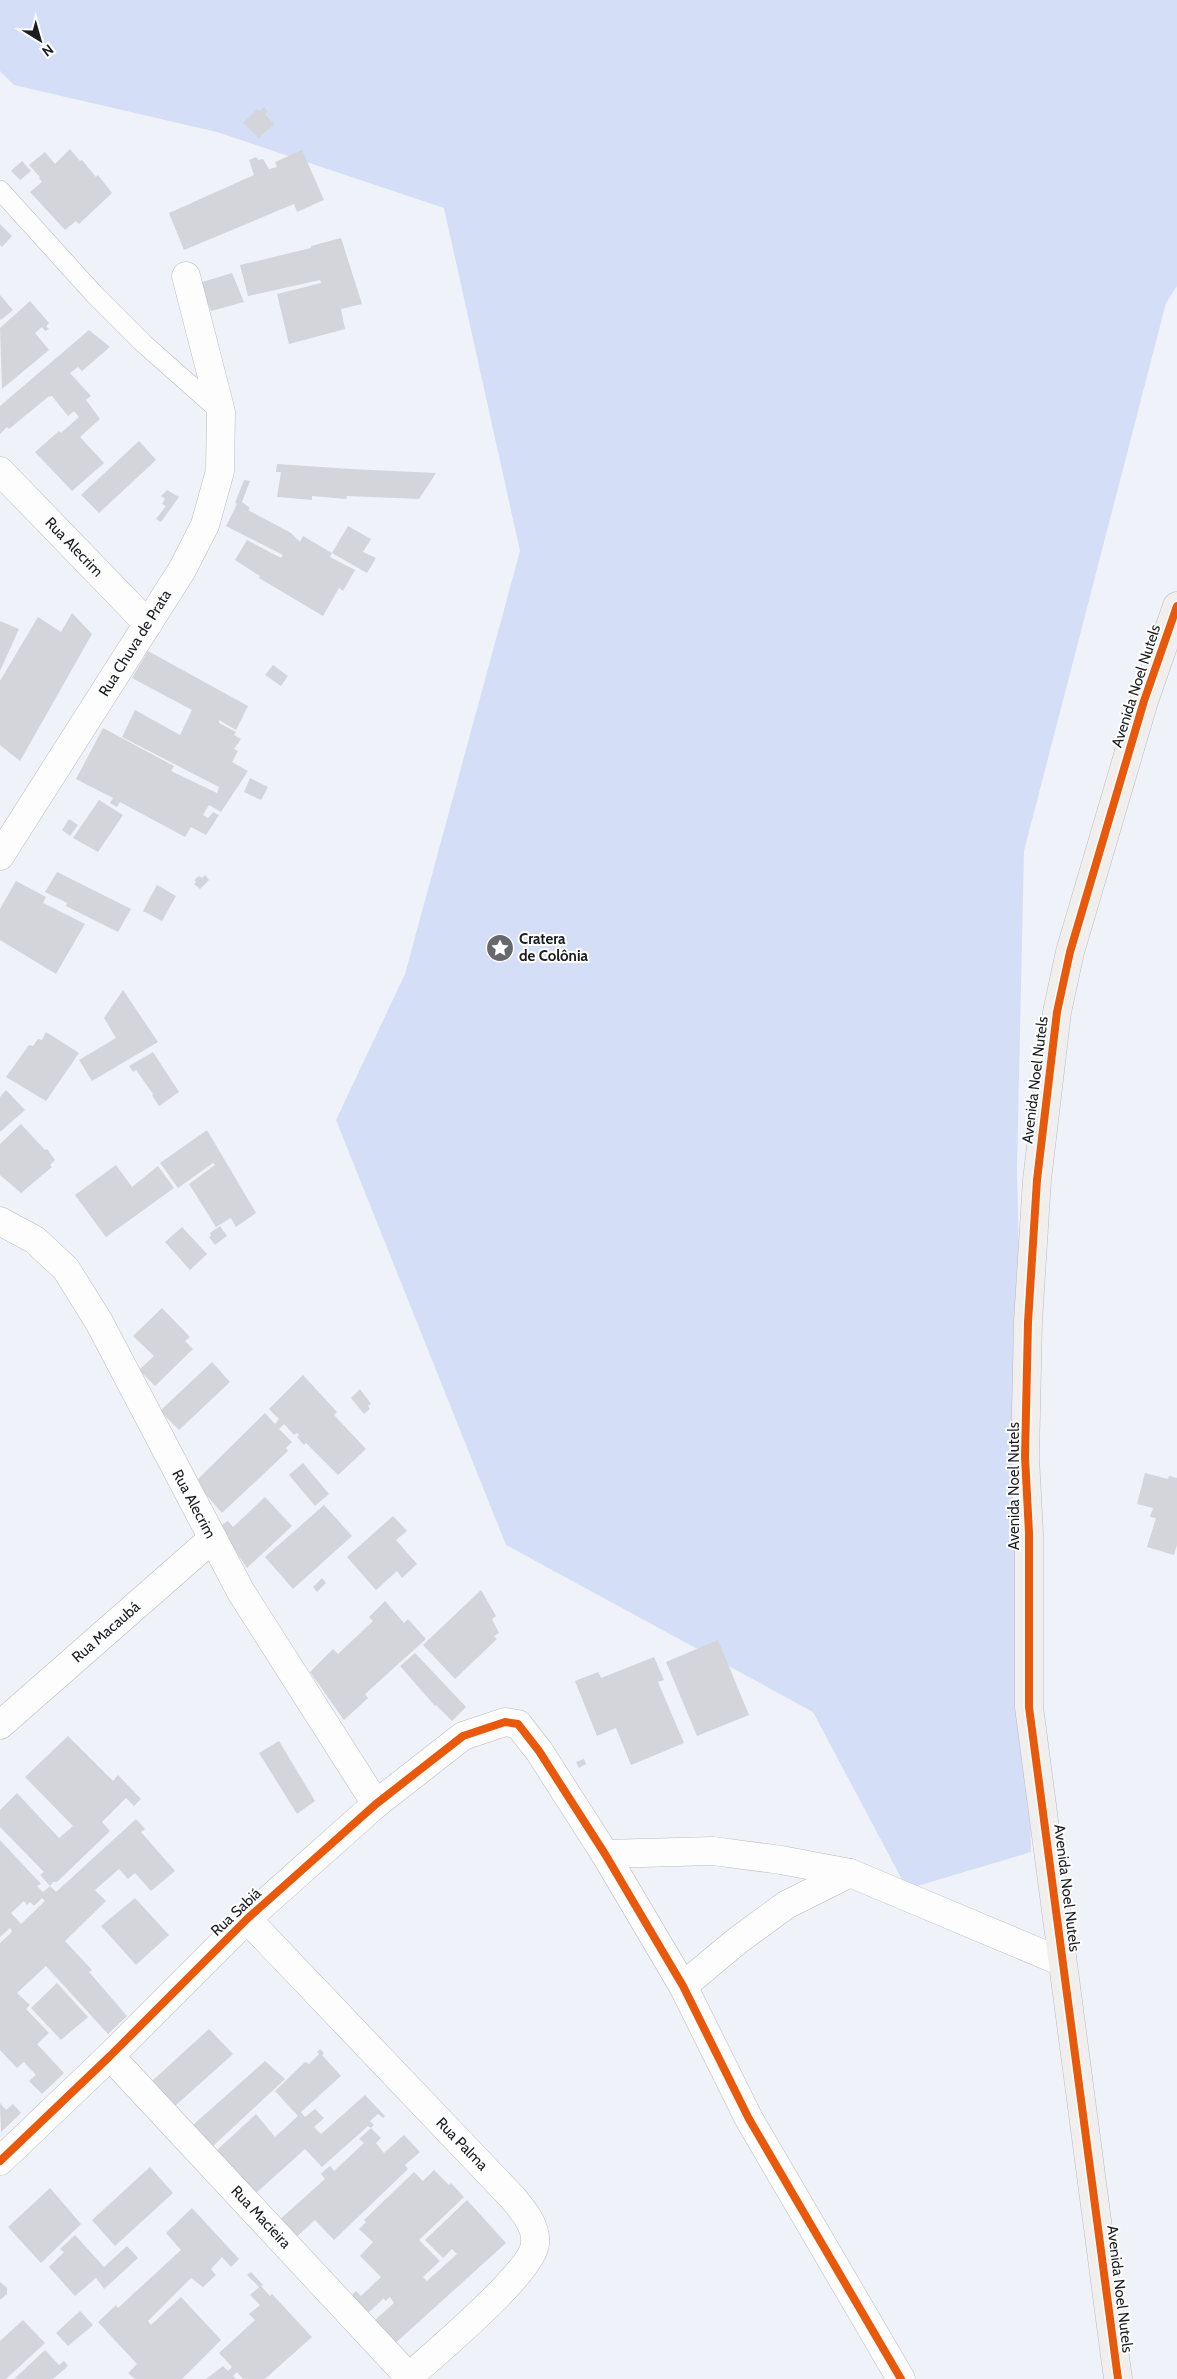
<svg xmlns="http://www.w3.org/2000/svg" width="1177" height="2379" viewBox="0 0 1177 2379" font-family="Cabin,sans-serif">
<rect width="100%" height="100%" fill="#f0f2f9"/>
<path fill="#d5def7" d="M 0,0 L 1177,0 L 1177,286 L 1166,303 L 1024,851 L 1017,1168 L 1031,1852 L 907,1889 L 813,1712 L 506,1545 L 336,1120 L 405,974 L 520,551 L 444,208 L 217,132 L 14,85 L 0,71 Z"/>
<g fill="#d3d5db" fill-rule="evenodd">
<path d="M 264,107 L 268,111 L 265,114 L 274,124 L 259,138 L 243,123 L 257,109 L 260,111 Z"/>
<path d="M 70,149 L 80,161 L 82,160 L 96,177 L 98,175 L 112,193 L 79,224 L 76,221 L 65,230 L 30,192 L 42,182 L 39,178 L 40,177 L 29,165 L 45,152 L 55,164 Z"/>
<path d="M 302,150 L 324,200 L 297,212 L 294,204 L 184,250 L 169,213 L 254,175 L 249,160 L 256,157 L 258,160 L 263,159 L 269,169 L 277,167 L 275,162 Z"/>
<path d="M 22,161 L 31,171 L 20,180 L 11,171 Z"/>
<path d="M 0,224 L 12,236 L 2,247 L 0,245 Z"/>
<path d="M 341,238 L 362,304 L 341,309 L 345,329 L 289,344 L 277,294 L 321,283 L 320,280 L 248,296 L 240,265 L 311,248 L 311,246 Z"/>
<path d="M 232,273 L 244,302 L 211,311 L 199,283 Z"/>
<path d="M 0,295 L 13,310 L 1,320 L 0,319 Z"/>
<path d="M 30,301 L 49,323 L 46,326 L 49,329 L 45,331 L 42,327 L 35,333 L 49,350 L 2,389 L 0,328 Z"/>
<path d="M 89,330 L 110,347 L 82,371 L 78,367 L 70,373 L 91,396 L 86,400 L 100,419 L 80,437 L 104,463 L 72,491 L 35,452 L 59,431 L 61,433 L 79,417 L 74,411 L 68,416 L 52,396 L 48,397 L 9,429 L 7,427 L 0,434 L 0,406 Z"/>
<path d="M 139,441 L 156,460 L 99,513 L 81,495 Z"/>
<path d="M 277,464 L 351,469 L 436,473 L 419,499 L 347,496 L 346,499 L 312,496 L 312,500 L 277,497 L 281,472 L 276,472 Z"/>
<path d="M 244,480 L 250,481 L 242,502 L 250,508 L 248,510 L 291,533 L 300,542 L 303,536 L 332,553 L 330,557 L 355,570 L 343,591 L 339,588 L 323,616 L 259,578 L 260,576 L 235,560 L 247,540 L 281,558 L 283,555 L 226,526 L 237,504 L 235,503 Z"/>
<path d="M 167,490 L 179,497 L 161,522 L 156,519 L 166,506 L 162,504 L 165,499 L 161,496 Z"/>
<path d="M 348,526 L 371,539 L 363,552 L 376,558 L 367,573 L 332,553 Z"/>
<path d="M 72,613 L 92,634 L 20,761 L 0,745 L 0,681 L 38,617 L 61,632 Z"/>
<path d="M 0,621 L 19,629 L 0,671 Z"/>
<path d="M 148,651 L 248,706 L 236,730 L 219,720 L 219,723 L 236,732 L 234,735 L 241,739 L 234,749 L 238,751 L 232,762 L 248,771 L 221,812 L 209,805 L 203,815 L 208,818 L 213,812 L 219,815 L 206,835 L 191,827 L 185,837 L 120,802 L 117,807 L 110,803 L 113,798 L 76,779 L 103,728 L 174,766 L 171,771 L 217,793 L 219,787 L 122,737 L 135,710 L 180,735 L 192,710 L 132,678 Z"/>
<path d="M 273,665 L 288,676 L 281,686 L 265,675 Z"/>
<path d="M 250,778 L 268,787 L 261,800 L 244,792 Z"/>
<path d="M 99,800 L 123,815 L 98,852 L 73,838 Z"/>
<path d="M 69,819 L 78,825 L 70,836 L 62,830 Z"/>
<path d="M 57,872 L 131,909 L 118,932 L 66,906 L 67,903 L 45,892 Z"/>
<path d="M 205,875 L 209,880 L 200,889 L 194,884 L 196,882 L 194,880 L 199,876 L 202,878 Z"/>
<path d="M 16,881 L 46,897 L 43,903 L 85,924 L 56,974 L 0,940 L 0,909 Z"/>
<path d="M 157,885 L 176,896 L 162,921 L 143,911 Z"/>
<path d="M 123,990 L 158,1042 L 92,1081 L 79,1060 L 116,1038 L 104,1018 Z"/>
<path d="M 46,1032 L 79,1053 L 46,1101 L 6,1077 L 29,1045 L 33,1046 L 38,1039 L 42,1040 Z"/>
<path d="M 153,1052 L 179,1092 L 159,1106 L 152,1095 L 153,1094 L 136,1070 L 133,1072 L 129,1066 Z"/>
<path d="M 6,1090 L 25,1110 L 0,1132 L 0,1097 Z"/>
<path d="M 21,1124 L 45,1150 L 47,1149 L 55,1160 L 50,1165 L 52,1167 L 21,1193 L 0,1175 L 0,1144 Z"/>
<path d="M 207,1130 L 256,1213 L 236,1227 L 231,1218 L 216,1227 L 189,1184 L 215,1165 L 213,1163 L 178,1188 L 160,1163 Z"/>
<path d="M 116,1165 L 132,1187 L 158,1166 L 174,1188 L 106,1237 L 75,1195 Z"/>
<path d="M 220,1226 L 227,1236 L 215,1245 L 209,1237 L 211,1236 L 210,1233 Z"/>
<path d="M 182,1227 L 207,1254 L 190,1270 L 165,1242 Z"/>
<path d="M 162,1308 L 190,1337 L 185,1341 L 193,1349 L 155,1386 L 139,1370 L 154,1356 L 133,1336 Z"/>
<path d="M 212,1362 L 230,1382 L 179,1430 L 160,1411 Z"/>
<path d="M 303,1375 L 337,1412 L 334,1415 L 366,1449 L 338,1475 L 306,1443 L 304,1445 L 297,1437 L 299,1435 L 297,1433 L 294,1435 L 284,1424 L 279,1429 L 292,1442 L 286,1448 L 288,1451 L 222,1513 L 195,1482 L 265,1413 L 275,1424 L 279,1419 L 269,1409 Z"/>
<path d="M 360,1389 L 371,1404 L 368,1406 L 370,1409 L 364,1414 L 351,1398 Z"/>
<path d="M 303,1463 L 329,1494 L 315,1506 L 289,1475 Z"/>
<path d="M 1145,1473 L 1168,1479 L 1169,1476 L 1177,1478 L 1177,1545 L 1174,1555 L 1147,1547 L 1156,1518 L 1150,1517 L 1153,1508 L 1137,1504 Z"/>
<path d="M 265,1497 L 292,1526 L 247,1568 L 219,1527 L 228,1521 L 233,1527 Z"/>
<path d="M 324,1505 L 352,1536 L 293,1589 L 265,1557 Z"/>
<path d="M 393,1516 L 407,1531 L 396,1540 L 417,1564 L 402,1578 L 397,1571 L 376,1590 L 347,1557 Z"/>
<path d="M 322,1578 L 326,1583 L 317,1592 L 313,1587 Z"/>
<path d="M 481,1590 L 496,1616 L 492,1619 L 499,1633 L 494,1636 L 497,1639 L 455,1679 L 423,1645 Z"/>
<path d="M 385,1601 L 404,1623 L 408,1619 L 426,1639 L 365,1694 L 368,1698 L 344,1720 L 310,1672 L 333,1649 L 338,1654 L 373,1621 L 369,1617 Z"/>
<path d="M 718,1640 L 749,1715 L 697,1736 L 666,1662 Z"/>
<path d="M 415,1653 L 466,1707 L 452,1721 L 436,1705 L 435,1706 L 400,1666 Z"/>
<path d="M 654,1657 L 664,1680 L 658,1682 L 684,1743 L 631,1765 L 616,1728 L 597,1736 L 575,1681 L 598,1672 L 601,1678 Z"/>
<path d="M 68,1736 L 113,1781 L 118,1775 L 141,1799 L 134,1806 L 126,1798 L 102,1822 L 110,1831 L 57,1882 L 53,1882 L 50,1886 L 56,1892 L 136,1819 L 145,1829 L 141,1832 L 175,1871 L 151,1891 L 135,1873 L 128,1879 L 119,1869 L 95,1890 L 106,1901 L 65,1941 L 92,1970 L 89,1972 L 127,2016 L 108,2034 L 46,1966 L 17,1993 L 30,2005 L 26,2009 L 49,2033 L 37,2044 L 64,2073 L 42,2094 L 29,2081 L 36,2075 L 24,2062 L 17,2068 L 0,2050 L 0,1943 L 12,1932 L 10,1928 L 0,1937 L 0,1840 L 41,1884 L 37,1886 L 43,1892 L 50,1886 L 40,1875 L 44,1872 L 0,1827 L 0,1810 L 17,1793 L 59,1838 L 73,1826 L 25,1777 ZM 42,1898 L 45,1901 L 21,1924 L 11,1913 L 24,1901 L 27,1905 L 30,1902 L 34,1906 Z"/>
<path d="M 279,1741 L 315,1801 L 297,1814 L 259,1753 Z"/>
<path d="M 584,1759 L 586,1764 L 579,1768 L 576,1762 Z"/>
<path d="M 135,1898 L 169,1935 L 136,1965 L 101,1926 Z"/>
<path d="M 57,1983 L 88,2017 L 61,2040 L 31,2008 Z"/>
<path d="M 209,2029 L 233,2054 L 175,2106 L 152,2081 Z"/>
<path d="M 320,2049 L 324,2053 L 322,2055 L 341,2076 L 301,2112 L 305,2117 L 315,2109 L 324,2118 L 314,2127 L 321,2134 L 365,2095 L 385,2116 L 383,2118 L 378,2114 L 370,2121 L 374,2125 L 371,2128 L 368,2126 L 322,2167 L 305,2149 L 255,2194 L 216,2151 L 256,2114 L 275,2137 L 298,2116 L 275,2091 L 305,2062 L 309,2064 L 319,2054 L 317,2052 Z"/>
<path d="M 265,2061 L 285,2079 L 212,2147 L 193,2125 Z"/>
<path d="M 0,2103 L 6,2110 L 13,2104 L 21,2113 L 1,2132 Z"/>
<path d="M 371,2128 L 381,2138 L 376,2143 L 384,2153 L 404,2135 L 420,2152 L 405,2165 L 408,2169 L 334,2240 L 315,2220 L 293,2240 L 277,2222 L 325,2179 L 321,2174 L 326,2169 L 330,2166 L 334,2171 L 364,2143 L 359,2139 Z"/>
<path d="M 150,2167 L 173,2193 L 115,2246 L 92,2220 Z"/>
<path d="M 434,2170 L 449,2185 L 451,2183 L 464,2197 L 419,2240 L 440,2261 L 423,2277 L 427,2281 L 457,2254 L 452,2249 L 443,2258 L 425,2240 L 467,2200 L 506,2243 L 390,2348 L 349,2298 L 356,2291 L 361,2296 L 381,2277 L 360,2256 L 373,2242 L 359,2229 L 366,2222 L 364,2220 L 414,2172 L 423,2181 ZM 390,2297 L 394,2303 L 374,2321 L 367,2314 L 384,2298 L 385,2301 Z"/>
<path d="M 50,2188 L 81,2224 L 41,2263 L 8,2227 Z"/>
<path d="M 192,2208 L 239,2259 L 231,2267 L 222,2257 L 211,2269 L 216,2275 L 203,2287 L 191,2278 L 148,2321 L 151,2325 L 181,2297 L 221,2340 L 182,2379 L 135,2379 L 128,2373 L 137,2364 L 98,2322 L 116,2305 L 118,2308 L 181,2250 L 166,2233 Z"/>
<path d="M 75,2235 L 104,2267 L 127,2246 L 138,2258 L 104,2289 L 96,2278 L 75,2296 L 49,2267 L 64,2252 L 60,2249 Z"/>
<path d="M 251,2272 L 263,2285 L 261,2286 L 270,2296 L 272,2294 L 312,2337 L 265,2379 L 243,2379 L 237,2372 L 233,2376 L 236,2379 L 206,2379 L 223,2366 L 228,2371 L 232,2367 L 219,2353 L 255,2320 L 249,2314 L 260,2305 L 250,2295 L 259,2287 L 247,2275 Z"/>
<path d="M 0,2282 L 7,2288 L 7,2294 L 0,2300 Z"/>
<path d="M 80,2311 L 93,2325 L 68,2346 L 56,2333 Z"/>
<path d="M 23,2320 L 45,2343 L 6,2379 L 0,2379 L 0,2341 Z"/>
<path d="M 45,2350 L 59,2365 L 64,2361 L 68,2366 L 53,2379 L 14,2379 Z"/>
</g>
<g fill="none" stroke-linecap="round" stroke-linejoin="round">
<g stroke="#babcc1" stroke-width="20">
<path id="lane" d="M 0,190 L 94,294 L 144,344 L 221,412"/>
</g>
<g stroke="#babcc1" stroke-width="29">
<g id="street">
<path d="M 0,471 L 148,624"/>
<path d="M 0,856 L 182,570 L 205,525 L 220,471 L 221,412 L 186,276"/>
<path d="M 0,1221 L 35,1240 L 66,1269 L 99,1322 L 241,1592 L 376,1804"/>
<path d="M 0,1725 L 212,1539"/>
<path d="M 605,1854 L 713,1851 L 781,1860 L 850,1873 L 1062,1962"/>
<path d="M 247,1919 L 512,2197 C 523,2210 537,2226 535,2244 C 532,2273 434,2354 409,2377"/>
<path d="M 683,1986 L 737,1941 L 786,1905 L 850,1873"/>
<path d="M 110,2056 L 411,2379"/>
<path d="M 0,2161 L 110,2056 L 247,1919 L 376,1804 L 463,1736 L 505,1722 L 518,1724 L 539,1751 L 605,1854 L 683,1986 L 749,2119 L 901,2379"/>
</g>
</g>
<g stroke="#babcc1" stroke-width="29">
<path id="secondary" d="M 1118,2379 L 1029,1707 L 1029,1533 L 1025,1457 L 1028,1322 L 1037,1180 L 1057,1012 L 1070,952 L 1144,701 L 1177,606"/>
</g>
<use href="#lane" stroke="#fdfdfe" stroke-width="19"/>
<use href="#street" stroke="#fdfdfe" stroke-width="28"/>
<use href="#secondary" stroke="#f1efee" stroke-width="28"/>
<g stroke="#fefefe" stroke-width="11">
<g id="cycleway">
<path d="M 0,2161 L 110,2056 L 247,1919 L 376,1804 L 463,1736 L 505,1722 L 518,1724 L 539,1751 L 605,1854 L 683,1986 L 749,2119 L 901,2379"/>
<path d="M 1118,2379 L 1029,1707 L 1029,1533 L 1025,1457 L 1028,1322 L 1037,1180 L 1057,1012 L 1070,952 L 1144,701 L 1177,606"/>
</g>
</g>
<use href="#cycleway" stroke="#e8590c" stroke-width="8"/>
</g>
<defs>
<g id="sight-disc" transform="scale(1.4375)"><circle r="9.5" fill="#66686d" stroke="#fefefe"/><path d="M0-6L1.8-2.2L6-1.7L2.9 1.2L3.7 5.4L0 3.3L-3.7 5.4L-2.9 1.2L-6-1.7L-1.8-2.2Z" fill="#fff"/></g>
</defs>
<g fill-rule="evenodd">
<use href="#sight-disc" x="500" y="948"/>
</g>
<g text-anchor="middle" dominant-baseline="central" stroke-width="4" stroke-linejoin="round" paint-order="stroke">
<g font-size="15" fill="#1b1d21" stroke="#fefefe">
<text transform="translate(74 547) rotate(46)">Rua Alecrim</text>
<text transform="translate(135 643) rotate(-58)">Rua Chuva de Prata</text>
<text transform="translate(1136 686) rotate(-72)">Avenida Noel Nutels</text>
<text transform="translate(1035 1080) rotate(-83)">Avenida Noel Nutels</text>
<text transform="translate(1014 1486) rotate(-90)">Avenida Noel Nutels</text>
<text transform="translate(194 1504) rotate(62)">Rua Alecrim</text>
<text transform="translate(106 1632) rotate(-41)">Rua Macaubá</text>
<text transform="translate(1067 1888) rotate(83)">Avenida Noel Nutels</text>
<text transform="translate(236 1912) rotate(-43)">Rua Sabiá</text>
<text transform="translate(462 2144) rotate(46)">Rua Palma</text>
<text transform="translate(261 2217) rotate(47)">Rua Macieira</text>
<text transform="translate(1120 2289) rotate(83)">Avenida Noel Nutels</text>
</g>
<g font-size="15" font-weight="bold" fill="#1b1d21" stroke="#fefefe" text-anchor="start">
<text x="519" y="939">Cratera<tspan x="519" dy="17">de Colônia</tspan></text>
</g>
</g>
<g transform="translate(40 40) rotate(143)" stroke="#fefefe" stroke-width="4" paint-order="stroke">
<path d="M0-4L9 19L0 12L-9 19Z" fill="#1b1d21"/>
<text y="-8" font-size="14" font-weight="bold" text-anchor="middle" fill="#1b1d21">N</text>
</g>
</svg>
